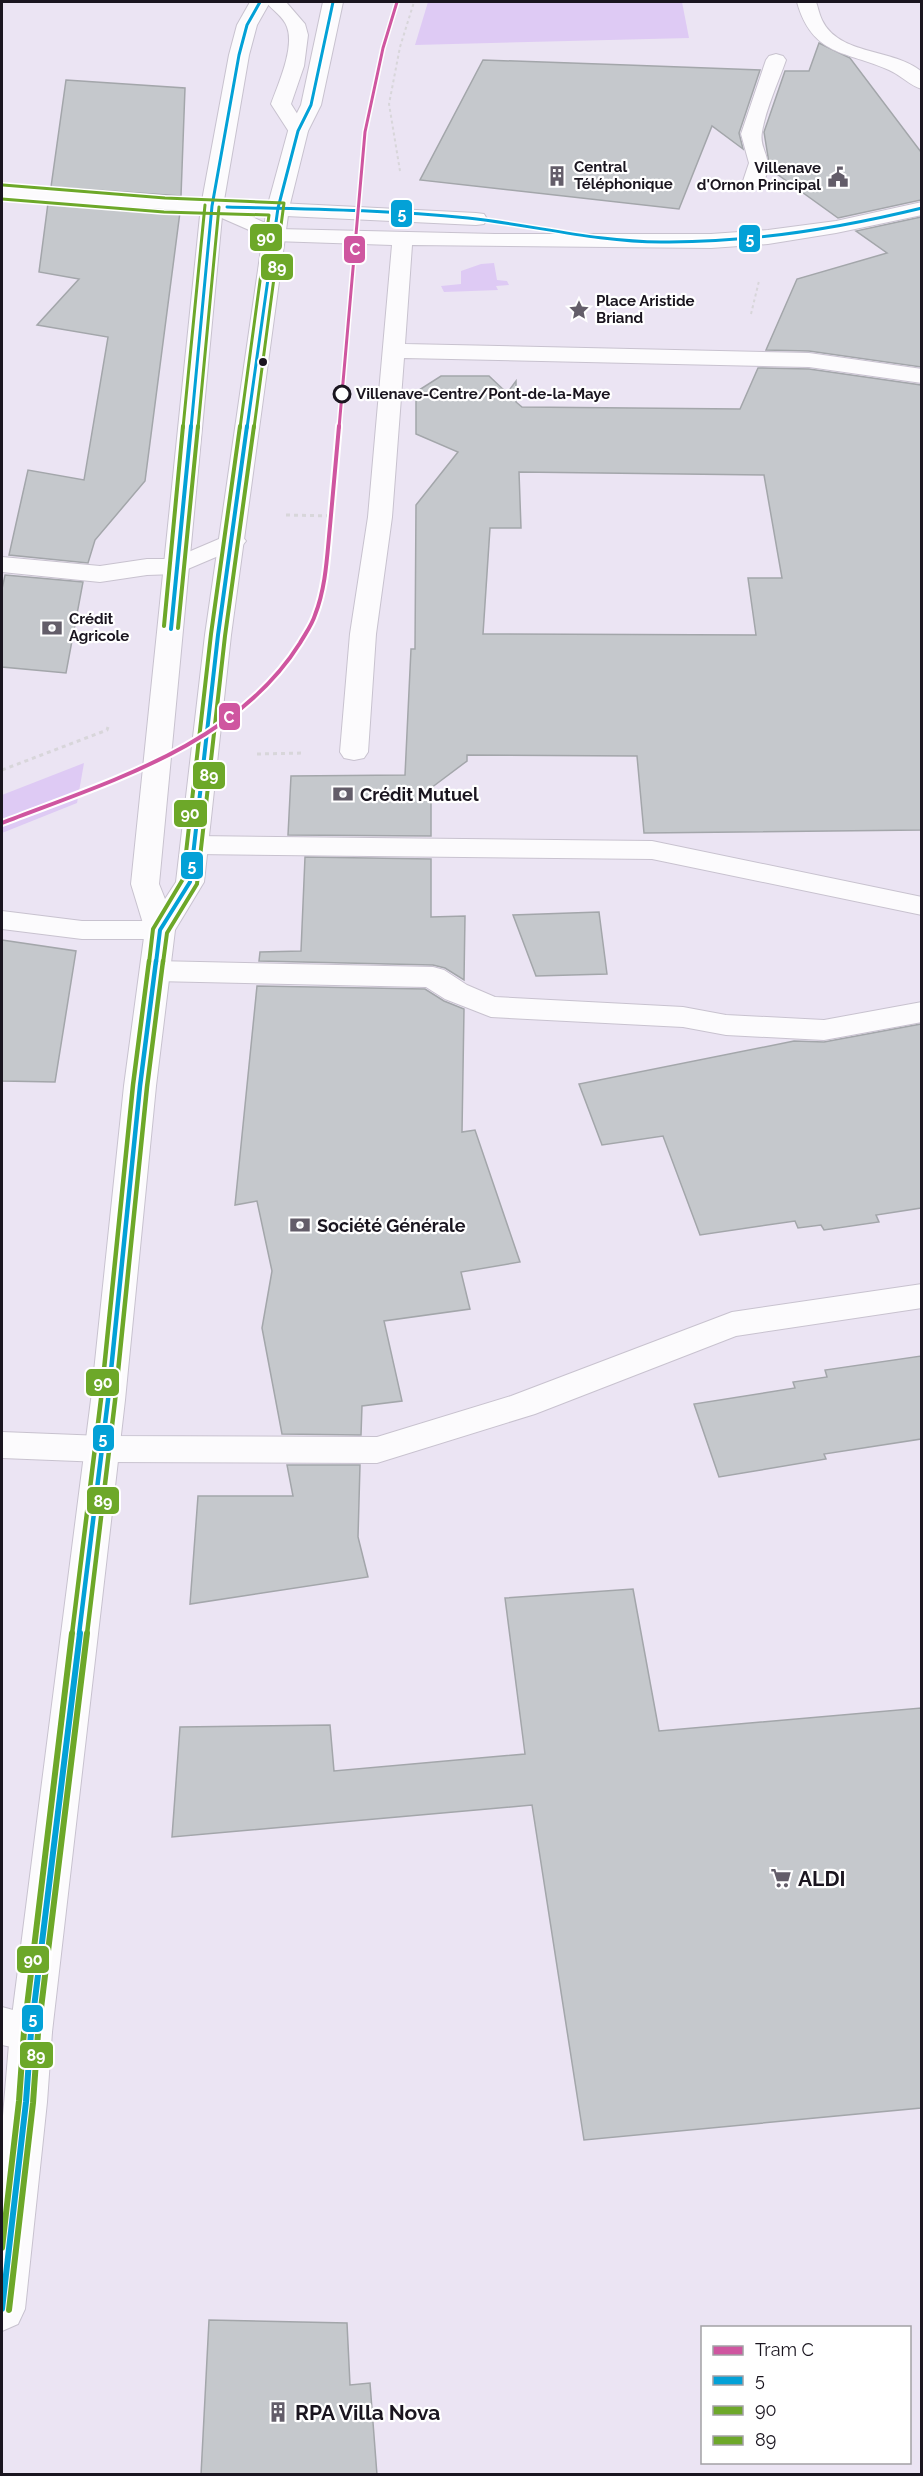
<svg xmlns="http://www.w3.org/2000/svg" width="923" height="2476" viewBox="0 0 923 2476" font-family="Raleway,sans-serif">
<rect width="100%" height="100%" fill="#ebe4f3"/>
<g fill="#decaf4">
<path d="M 428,2 L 682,2 L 689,38 L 415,45 Z"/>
<path d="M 494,263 L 497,280 L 507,281 L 509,285 L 496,286 L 498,290 L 444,292 L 441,286 L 461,284 L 461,271 L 481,264 Z"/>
<path d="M 84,763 L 77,803 L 2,833 L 2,795 Z"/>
</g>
<g fill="#c5c8cc" stroke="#a3a6aa" stroke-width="1.5" fill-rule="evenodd">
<path d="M 819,43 L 850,58 L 921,152 L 921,200 L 838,218 L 770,169 L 764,132 L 785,71 L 809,71 Z"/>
<path d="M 483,60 L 627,65 L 760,70 L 739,133 L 743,149 L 712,126 L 679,209 L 420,180 Z"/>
<path d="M 66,80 L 185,88 L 181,196 L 51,187 Z"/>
<path d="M 48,203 L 180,212 L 145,481 L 95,540 L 88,563 L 9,555 L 28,470 L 84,480 L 108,337 L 37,325 L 79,279 L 39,272 Z"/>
<path d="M 921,217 L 921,367 L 809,351 L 766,350 L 797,279 L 887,253 L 856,231 Z"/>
<path d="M 758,368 L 809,369 L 921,385 L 921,830 L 644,833 L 637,756 L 467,755 L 467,761 L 431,788 L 431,836 L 288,835 L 291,776 L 405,775 L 411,649 L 415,649 L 416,505 L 458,452 L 416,434 L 416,392 L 441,376 L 489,376 L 507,393 L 516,381 L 516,402 L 522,407 L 740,409 ZM 519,472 L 764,475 L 782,578 L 748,578 L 756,635 L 483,634 L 490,528 L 521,528 Z"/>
<path d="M 5,575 L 83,582 L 66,673 L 2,667 L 2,589 Z"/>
<path d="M 305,857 L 431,859 L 431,917 L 465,916 L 464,980 L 445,968 L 433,965 L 259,961 L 260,952 L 301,951 Z"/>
<path d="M 599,912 L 607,974 L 536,976 L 513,915 Z"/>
<path d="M 2,940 L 76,951 L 55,1082 L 2,1081 Z"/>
<path d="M 257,986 L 425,989 L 444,1001 L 464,1009 L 462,1132 L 475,1130 L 520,1262 L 461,1272 L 470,1309 L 384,1321 L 402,1401 L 362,1406 L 361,1435 L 282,1434 L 262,1328 L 272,1271 L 257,1201 L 235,1205 Z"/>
<path d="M 921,1024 L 921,1208 L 876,1215 L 879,1222 L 824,1230 L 821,1225 L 798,1228 L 795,1221 L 700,1235 L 663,1136 L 602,1145 L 579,1084 L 794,1041 L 824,1042 Z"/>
<path d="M 921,1356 L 921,1439 L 824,1454 L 826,1459 L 719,1477 L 694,1404 L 795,1388 L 793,1382 L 827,1377 L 825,1370 Z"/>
<path d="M 287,1465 L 360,1465 L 358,1537 L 368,1577 L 190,1604 L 198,1496 L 293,1496 Z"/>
<path d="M 633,1589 L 659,1731 L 921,1708 L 921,2108 L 584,2140 L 532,1805 L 172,1837 L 180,1727 L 330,1725 L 334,1771 L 525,1754 L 505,1598 Z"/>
<path d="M 209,2320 L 347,2323 L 350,2385 L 370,2383 L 377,2475 L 201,2475 Z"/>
</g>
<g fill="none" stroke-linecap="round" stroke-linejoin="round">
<g stroke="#c8c2cf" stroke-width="2">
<g id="minor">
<path d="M 266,2 L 286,2 L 305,24 L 308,35 L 304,66 L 291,104 L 308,131 L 305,135 L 291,135 L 271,104 C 278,85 295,47 287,27 C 284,17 272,10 266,2 Z"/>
<path d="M 797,2 L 816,2 C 818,7 819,14 822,20 C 839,56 894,48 922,72 L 922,89 C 910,86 901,75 889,70 C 846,51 812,56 797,2 Z"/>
<path d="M 776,54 L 783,56 L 786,60 C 778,83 766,108 762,132 C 758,151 778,161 761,185 L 754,187 L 747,185 L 743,181 L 749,163 L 741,134 L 766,60 L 769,56 Z"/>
<path d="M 2,186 L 120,195 L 476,213 L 484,214 L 487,219 L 484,224 L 476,225 L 246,214 L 278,229 L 495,234 L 711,234 L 768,230 L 836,221 L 922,202 L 922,215 L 836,233 L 768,244 L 711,248 L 412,245 L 405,344 L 809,353 L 922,369 L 922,383 L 809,367 L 404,358 L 392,517 L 376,634 L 368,752 L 364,758 L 354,760 L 344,758 L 340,752 L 350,634 L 368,517 L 392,245 L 274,241 L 208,212 L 2,198 Z"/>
<path d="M 233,533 L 242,536 L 246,541 L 242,546 L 176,574 L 147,575 L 100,582 L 2,572 L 2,557 L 100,566 L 147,559 L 172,559 Z"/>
<path d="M 195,836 L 652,841 L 922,897 L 922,915 L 652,859 L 195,854 L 185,851 L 181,845 L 185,839 Z"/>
<path d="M 2,911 L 82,921 L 160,921 L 170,923 L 175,930 L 170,937 L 160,939 L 82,939 L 2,929 Z"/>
<path d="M 155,961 L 433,967 L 444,970 L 467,985 L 495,997 L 683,1007 L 726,1015 L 824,1020 L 922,1002 L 922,1022 L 824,1040 L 726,1035 L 683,1027 L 491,1017 L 445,999 L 426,987 L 155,981 L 144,978 L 140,971 L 144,964 Z"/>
<path d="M 922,1284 L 922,1308 L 736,1336 L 535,1414 L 377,1463 L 102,1462 L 2,1458 L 2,1432 L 102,1436 L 377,1437 L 511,1396 L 732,1312 Z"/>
<path d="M 2,2007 L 46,2019 L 52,2032 L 46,2045 L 31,2051 L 2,2045 Z"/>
</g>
</g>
<g stroke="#c8c2cf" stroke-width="2">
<path id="major" d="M 250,2 L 270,2 L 257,25 L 249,55 L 223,206 L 159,884 L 165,899 L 176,882 L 205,635 L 267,208 L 288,131 L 301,105 L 323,2 L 343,2 L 321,105 L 308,131 L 289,208 L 231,635 L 204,882 L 175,930 L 156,1086 L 125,1400 L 52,2032 L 47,2102 L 25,2309 L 18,2324 L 2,2331 L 2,2128 L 10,2032 L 91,1400 L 124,1086 L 145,930 L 131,884 L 201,206 L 229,55 L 237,25 Z"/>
</g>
<g stroke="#d8d6da" stroke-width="2" stroke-dasharray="3 3" stroke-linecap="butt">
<path d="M 400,171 L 389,104 L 400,47 L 414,2"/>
<path d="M 751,314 L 759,281"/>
</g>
<g stroke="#d8d6da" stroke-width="3" stroke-dasharray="4 4" stroke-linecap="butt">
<path d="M 286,515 L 332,516"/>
<path d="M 257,754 L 303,753"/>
<path d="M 2,770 L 107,730 L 108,727"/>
</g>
<use href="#minor" fill="#fcfbfd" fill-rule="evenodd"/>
<use href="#major" fill="#fcfbfd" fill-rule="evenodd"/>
<g stroke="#fff" stroke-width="6">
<g id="bus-1-far3">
<path d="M 227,207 C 307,209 388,210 468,218 C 533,225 596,242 661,242 C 750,243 836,229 922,208"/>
<path d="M 191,428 L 212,206 L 239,55 L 247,25 L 260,2"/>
<path d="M 247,428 L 278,208 L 298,131 L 311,105 L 333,2"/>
</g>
</g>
<g stroke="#fff" stroke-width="8">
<g id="bus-1-far2">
<path d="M 171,629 L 191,426"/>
<path d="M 156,963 L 160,930 L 190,882 L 218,635 L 247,426"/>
</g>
</g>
<g stroke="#fff" stroke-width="9">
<path id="bus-1-far1" d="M 79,1634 L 108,1400 L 140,1086 L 156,961"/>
</g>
<g stroke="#fff" stroke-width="10">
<path id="bus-1" d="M 2,2309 L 26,2102 L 31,2032 L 80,1633"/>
</g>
<g stroke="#fff" stroke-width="6">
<g id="bus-2-far3">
<path d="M 2,199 L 164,212 L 269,215 L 240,428"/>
<path d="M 198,428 L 219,207"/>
</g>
</g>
<g stroke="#fff" stroke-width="8">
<g id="bus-2-far2">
<path d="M 178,628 L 198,426"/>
<path d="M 149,963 L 153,929 L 183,879 L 211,634 L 240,426"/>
</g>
</g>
<g stroke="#fff" stroke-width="9">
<path id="bus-2-far1" d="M 72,1634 L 101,1399 L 133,1085 L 149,961"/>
</g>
<g stroke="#fff" stroke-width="10">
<path id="bus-2" d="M 2,2248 L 19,2101 L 24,2031 L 72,1633"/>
</g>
<g stroke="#fff" stroke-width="6">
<g id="bus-3-far3">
<path d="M 3,185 L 165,198 L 284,203 L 254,428"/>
<path d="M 183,428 L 205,205"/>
</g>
</g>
<g stroke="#fff" stroke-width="8">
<g id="bus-3-far2">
<path d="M 164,626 L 183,426"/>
<path d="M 163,963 L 167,933 L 197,884 L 225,636 L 254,426"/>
</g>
</g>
<g stroke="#fff" stroke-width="9">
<path id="bus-3-far1" d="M 87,1634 L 115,1401 L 147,1087 L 163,961"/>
</g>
<g stroke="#fff" stroke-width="10">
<path id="bus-3" d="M 9,2310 L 33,2103 L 38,2033 L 87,1633"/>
</g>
<use href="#bus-1-far3" stroke="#03a1d7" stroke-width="3"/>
<use href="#bus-1-far2" stroke="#03a1d7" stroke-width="4"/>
<use href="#bus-1-far1" stroke="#03a1d7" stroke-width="4.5"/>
<use href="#bus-1" stroke="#03a1d7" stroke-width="6"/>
<use href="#bus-2-far3" stroke="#6da829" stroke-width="3"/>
<use href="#bus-2-far2" stroke="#6da829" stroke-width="4"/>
<use href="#bus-2-far1" stroke="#6da829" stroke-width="4.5"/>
<use href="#bus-2" stroke="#6da829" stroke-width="6"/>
<use href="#bus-3-far3" stroke="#6da829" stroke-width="3"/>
<use href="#bus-3-far2" stroke="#6da829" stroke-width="4"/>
<use href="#bus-3-far1" stroke="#6da829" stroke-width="4.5"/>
<use href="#bus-3" stroke="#6da829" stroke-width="6"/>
<g stroke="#fff" stroke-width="6">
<path id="tram-1-far1" d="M 339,428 L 365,132 L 383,48 L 397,2"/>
</g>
<g stroke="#fff" stroke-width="8">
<path id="tram-1" d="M 2,823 C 108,782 236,745 300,643 C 305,634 312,625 315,615 C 326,587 327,556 330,526 C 333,493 336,459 339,426"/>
</g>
<use href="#tram-1-far1" stroke="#cf56a0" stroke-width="3"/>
<use href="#tram-1" stroke="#cf56a0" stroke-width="4"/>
</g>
<defs>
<g id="building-bare" transform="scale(1.62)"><path d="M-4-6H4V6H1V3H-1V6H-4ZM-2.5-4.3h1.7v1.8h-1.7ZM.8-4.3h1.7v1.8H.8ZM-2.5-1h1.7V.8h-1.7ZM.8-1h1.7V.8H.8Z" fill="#635d69" stroke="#fff" stroke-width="2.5" paint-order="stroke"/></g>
<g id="civic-bare" transform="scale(1.62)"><path d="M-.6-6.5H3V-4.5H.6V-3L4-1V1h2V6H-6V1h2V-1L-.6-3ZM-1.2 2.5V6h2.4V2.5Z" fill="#635d69" stroke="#fff" stroke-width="2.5" paint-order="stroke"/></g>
<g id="sight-bare" transform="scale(1.62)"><path d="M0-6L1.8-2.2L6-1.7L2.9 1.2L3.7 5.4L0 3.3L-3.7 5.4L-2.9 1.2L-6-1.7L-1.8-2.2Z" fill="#635d69" stroke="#fff" stroke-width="2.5" paint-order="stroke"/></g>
<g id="bank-bare" transform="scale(1.62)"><path d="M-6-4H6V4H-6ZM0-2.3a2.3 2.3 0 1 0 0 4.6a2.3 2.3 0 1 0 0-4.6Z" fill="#635d69" stroke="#fff" stroke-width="2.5" paint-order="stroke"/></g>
<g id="supermarket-bare" transform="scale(1.62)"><path d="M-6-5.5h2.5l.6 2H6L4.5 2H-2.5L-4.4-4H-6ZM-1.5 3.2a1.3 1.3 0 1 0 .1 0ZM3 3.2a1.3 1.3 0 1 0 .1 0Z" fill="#635d69" stroke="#fff" stroke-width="2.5" paint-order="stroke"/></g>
</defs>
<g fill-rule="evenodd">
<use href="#building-bare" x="557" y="176"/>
<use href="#civic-bare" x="838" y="177"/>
<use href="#sight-bare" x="579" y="310"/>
<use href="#bank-bare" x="52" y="628"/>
<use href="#bank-bare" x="343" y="794"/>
<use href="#bank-bare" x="300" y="1225"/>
<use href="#supermarket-bare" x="781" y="1878"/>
<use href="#building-bare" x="278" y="2412"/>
</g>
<circle fill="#1a151f" stroke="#fff" stroke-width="2" cx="263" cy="362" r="5"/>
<circle fill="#fff" stroke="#1a151f" stroke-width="3" cx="342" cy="394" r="8"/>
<g text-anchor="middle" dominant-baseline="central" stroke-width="4.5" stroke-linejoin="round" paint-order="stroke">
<g font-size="15" font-weight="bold" fill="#1a151f" stroke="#fff" text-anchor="start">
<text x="574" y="167">Central<tspan x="574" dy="17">Téléphonique</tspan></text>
<text x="821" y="168" text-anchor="end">Villenave<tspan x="821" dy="17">d'Ornon Principal</tspan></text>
<text x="596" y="301">Place Aristide<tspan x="596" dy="17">Briand</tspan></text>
<text x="69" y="619">Crédit<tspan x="69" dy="17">Agricole</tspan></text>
</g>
<g font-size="15" font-weight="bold" fill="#1a151f" stroke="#fff" text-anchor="start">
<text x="356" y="394">Villenave-Centre/Pont-de-la-Maye</text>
</g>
<g font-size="18" font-weight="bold" fill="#1a151f" stroke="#fff" text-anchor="start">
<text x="360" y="794">Crédit Mutuel</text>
<text x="317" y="1225">Société Générale</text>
</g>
<g font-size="21" font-weight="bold" fill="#1a151f" stroke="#fff" text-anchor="start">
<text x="798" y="1878">ALDI</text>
<text x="295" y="2412">RPA Villa Nova</text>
</g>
</g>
<g stroke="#fff" stroke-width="2">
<rect x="390" y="199" width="23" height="29" rx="6" fill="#03a1d7"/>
<rect x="249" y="223" width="34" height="29" rx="6" fill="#6da829"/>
<rect x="738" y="224" width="23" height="29" rx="6" fill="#03a1d7"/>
<rect x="343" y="235" width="23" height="29" rx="6" fill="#cf56a0"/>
<rect x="260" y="253" width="34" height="28" rx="6" fill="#6da829"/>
<rect x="218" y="702" width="23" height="29" rx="6" fill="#cf56a0"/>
<rect x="192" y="761" width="34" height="29" rx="6" fill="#6da829"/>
<rect x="173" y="799" width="35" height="29" rx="6" fill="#6da829"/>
<rect x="180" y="851" width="24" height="29" rx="6" fill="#03a1d7"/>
<rect x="85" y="1368" width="35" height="29" rx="6" fill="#6da829"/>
<rect x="92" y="1424" width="23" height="28" rx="6" fill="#03a1d7"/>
<rect x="86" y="1486" width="34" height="29" rx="6" fill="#6da829"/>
<rect x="16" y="1945" width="34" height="29" rx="6" fill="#6da829"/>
<rect x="21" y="2004" width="23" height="29" rx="6" fill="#03a1d7"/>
<rect x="19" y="2041" width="35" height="28" rx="6" fill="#6da829"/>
</g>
<g font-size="16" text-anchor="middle" font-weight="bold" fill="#fff">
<text x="402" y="219">5</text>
<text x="266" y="243">90</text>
<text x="750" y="244">5</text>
<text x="355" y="255">C</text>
<text x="277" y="273">89</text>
<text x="229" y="723">C</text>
<text x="209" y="781">89</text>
<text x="190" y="819">90</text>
<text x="192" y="871">5</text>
<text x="103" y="1388">90</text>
<text x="103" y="1444">5</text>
<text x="103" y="1507">89</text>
<text x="33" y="1965">90</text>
<text x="33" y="2024">5</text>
<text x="36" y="2061">89</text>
</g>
<rect width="923" height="2476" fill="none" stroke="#1a151f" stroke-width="6"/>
<rect x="701" y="2326" width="210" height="138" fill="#ffffff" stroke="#a3a1a5" stroke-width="1.5"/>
<rect x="713" y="2346" width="30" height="9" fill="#cf56a0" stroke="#a3a1a5" stroke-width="1.5"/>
<text x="755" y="2356" font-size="18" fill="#1a151f">Tram C</text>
<rect x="713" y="2376" width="30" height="9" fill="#03a1d7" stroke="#a3a1a5" stroke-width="1.5"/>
<text x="755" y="2386" font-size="18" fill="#1a151f">5</text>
<rect x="713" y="2406" width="30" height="9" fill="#6da829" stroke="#a3a1a5" stroke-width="1.5"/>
<text x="755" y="2416" font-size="18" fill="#1a151f">90</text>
<rect x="713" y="2436" width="30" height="9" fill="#6da829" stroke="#a3a1a5" stroke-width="1.5"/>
<text x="755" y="2446" font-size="18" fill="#1a151f">89</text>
</svg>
